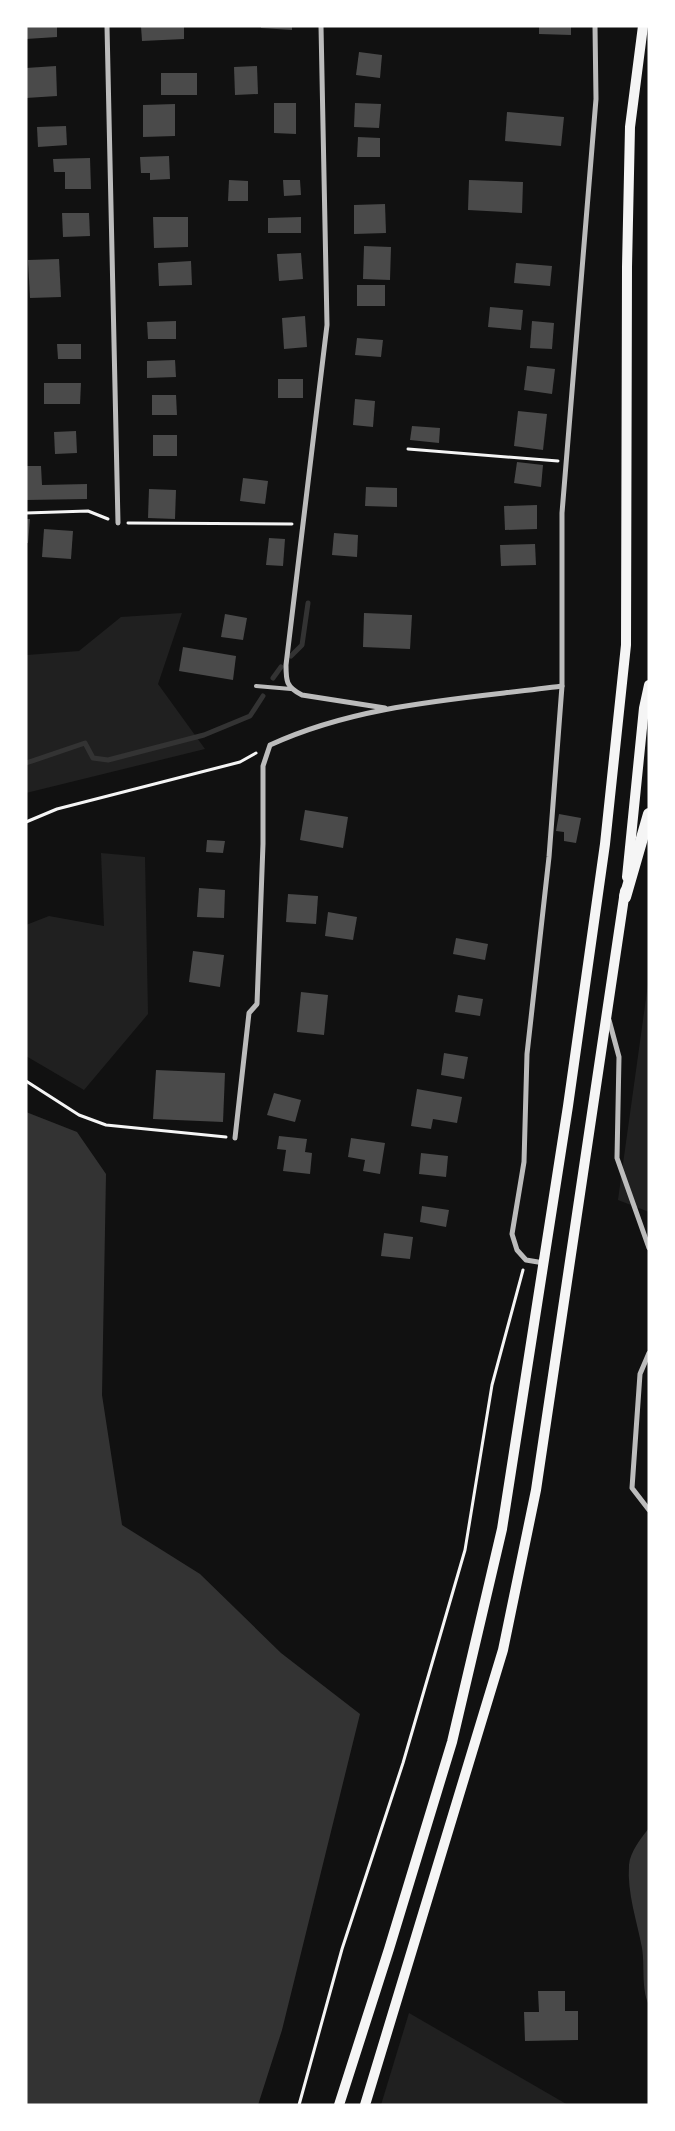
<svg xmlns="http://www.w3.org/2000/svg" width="675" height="2131" viewBox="0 0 675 2131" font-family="'Noto Serif',serif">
<rect width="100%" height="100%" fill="#111"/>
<g fill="#202020">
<path d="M 182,613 L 158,684 L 205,749 L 26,793 L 27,655 L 79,651 L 121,617 Z"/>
<path d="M 101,853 L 145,857 L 148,1014 L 84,1090 L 26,1056 L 26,925 L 49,916 L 104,926 Z"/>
<path d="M 649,977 L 649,1212 L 618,1200 Z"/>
<path d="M 409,2013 L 568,2105 L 381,2105 Z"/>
</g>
<g fill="#333">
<path d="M 26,1112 L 77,1132 L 106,1174 L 102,1395 L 122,1525 L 200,1574 L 281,1653 L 360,1714 L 282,2030 L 258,2105 L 26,2105 Z"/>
<path d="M 649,1828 L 649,2005 C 641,1989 645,1967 642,1948 C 637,1921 627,1893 629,1865 C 630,1852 641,1838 649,1828 Z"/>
</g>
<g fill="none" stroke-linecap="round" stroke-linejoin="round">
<g stroke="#333" stroke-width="5">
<path d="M 291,656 L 302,645 L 308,603"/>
<path d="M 273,678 L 281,667"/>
<path d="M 26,763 L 85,743 L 93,758 L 108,760 L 204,735 L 250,716 L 263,696"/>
</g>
</g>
<g fill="#4a4a4a">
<path d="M 26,26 L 57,26 L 57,37 L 26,39 Z"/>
<path d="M 141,26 L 184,26 L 184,39 L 142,41 Z"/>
<path d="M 261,26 L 292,26 L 292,30 L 261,28 Z"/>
<path d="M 539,26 L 571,26 L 571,35 L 539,34 Z"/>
<path d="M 359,52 L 382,55 L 380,78 L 356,75 Z"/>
<path d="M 56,66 L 57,96 L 26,98 L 26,68 Z"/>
<path d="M 257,66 L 258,94 L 235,95 L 234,67 Z"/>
<rect x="161" y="73" width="36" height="22"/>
<path d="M 274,103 L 296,103 L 296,134 L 274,133 Z"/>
<path d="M 355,103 L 381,104 L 379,128 L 354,127 Z"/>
<path d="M 175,104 L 175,136 L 143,137 L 143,105 Z"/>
<path d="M 507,112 L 564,117 L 561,146 L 505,141 Z"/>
<path d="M 66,126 L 67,145 L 38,147 L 37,127 Z"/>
<path d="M 358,137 L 380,138 L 380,157 L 357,157 Z"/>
<path d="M 169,156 L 170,179 L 150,180 L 150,173 L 141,173 L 140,157 Z"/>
<path d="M 90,158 L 91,189 L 65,189 L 65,172 L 54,172 L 53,159 Z"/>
<path d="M 229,180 L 248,181 L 248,201 L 228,201 Z"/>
<path d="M 283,180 L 300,180 L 301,195 L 284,196 Z"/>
<path d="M 469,180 L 523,182 L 522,213 L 468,210 Z"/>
<path d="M 385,204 L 386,233 L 354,234 L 354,205 Z"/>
<path d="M 62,213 L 89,213 L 90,236 L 63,237 Z"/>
<path d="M 153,217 L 188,217 L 188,247 L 154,248 Z"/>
<path d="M 301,217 L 301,233 L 268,233 L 268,218 Z"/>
<path d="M 364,246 L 391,247 L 390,280 L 363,279 Z"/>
<path d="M 301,253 L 303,279 L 279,281 L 277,254 Z"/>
<path d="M 59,259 L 61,297 L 30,298 L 28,260 Z"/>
<path d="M 191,261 L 192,285 L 159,286 L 158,263 Z"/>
<path d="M 516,263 L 552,266 L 550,286 L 514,283 Z"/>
<rect x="357" y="285" width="28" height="21"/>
<path d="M 490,307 L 523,310 L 521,330 L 488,327 Z"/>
<path d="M 305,316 L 307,347 L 284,349 L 282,318 Z"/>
<path d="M 176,321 L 176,339 L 148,339 L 147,322 Z"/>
<path d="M 532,321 L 554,323 L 552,349 L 530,348 Z"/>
<path d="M 357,338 L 383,340 L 381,357 L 355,355 Z"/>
<path d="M 57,344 L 81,344 L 81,359 L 58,359 Z"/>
<path d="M 175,360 L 176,377 L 147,378 L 147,361 Z"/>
<path d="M 527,366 L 555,369 L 552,394 L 524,390 Z"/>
<rect x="278" y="379" width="25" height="19"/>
<path d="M 44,383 L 81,383 L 80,404 L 44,404 Z"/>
<path d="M 152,395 L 176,395 L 177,415 L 152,415 Z"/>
<path d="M 355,399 L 375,401 L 373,427 L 353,425 Z"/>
<path d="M 518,411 L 547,414 L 543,450 L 514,446 Z"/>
<path d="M 412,426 L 440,428 L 439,443 L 410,440 Z"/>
<path d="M 76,431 L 77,453 L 55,454 L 54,432 Z"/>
<rect x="153" y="435" width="24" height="21"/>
<path d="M 517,462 L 543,465 L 541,487 L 514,483 Z"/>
<path d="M 26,466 L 41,466 L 42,485 L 87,484 L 87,499 L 26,500 Z"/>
<path d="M 243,478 L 268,481 L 265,504 L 240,501 Z"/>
<path d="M 366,487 L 397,488 L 397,507 L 365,506 Z"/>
<path d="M 149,489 L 176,490 L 175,519 L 148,518 Z"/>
<path d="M 537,505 L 537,529 L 505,530 L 504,506 Z"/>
<path d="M 26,519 L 30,519 L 28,543 L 26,543 Z"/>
<path d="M 44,529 L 73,531 L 71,559 L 42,557 Z"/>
<path d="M 334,533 L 358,535 L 357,557 L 332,555 Z"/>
<path d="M 269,538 L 285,539 L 283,566 L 266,565 Z"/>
<path d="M 535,544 L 536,565 L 501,566 L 500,545 Z"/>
<path d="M 364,613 L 412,615 L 410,649 L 363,647 Z"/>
<path d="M 225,614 L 247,618 L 243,640 L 221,637 Z"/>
<path d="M 183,647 L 236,656 L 233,680 L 179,671 Z"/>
<path d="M 305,810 L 348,817 L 343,848 L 300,840 Z"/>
<path d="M 559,814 L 581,818 L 576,843 L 564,841 L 564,832 L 556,831 Z"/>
<path d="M 207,840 L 225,841 L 223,853 L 206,852 Z"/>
<path d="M 199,888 L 225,890 L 224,918 L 197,917 Z"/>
<path d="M 288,894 L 318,896 L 316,924 L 286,922 Z"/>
<path d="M 328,912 L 357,917 L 353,940 L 325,936 Z"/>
<path d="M 456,938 L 488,944 L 485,960 L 453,954 Z"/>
<path d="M 193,951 L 224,955 L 220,987 L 189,982 Z"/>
<path d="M 301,992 L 328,995 L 324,1035 L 297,1032 Z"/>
<path d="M 458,995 L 483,999 L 480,1016 L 455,1012 Z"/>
<path d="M 444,1053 L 468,1057 L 464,1079 L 441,1075 Z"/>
<path d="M 156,1070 L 225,1073 L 223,1122 L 153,1119 Z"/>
<path d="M 417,1089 L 462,1097 L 457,1123 L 433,1119 L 431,1129 L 411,1126 Z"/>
<path d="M 274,1093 L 301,1100 L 295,1122 L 267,1115 Z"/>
<path d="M 279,1136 L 307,1139 L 305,1152 L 312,1153 L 310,1174 L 283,1171 L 286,1150 L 277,1149 Z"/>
<path d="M 351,1138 L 385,1143 L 380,1174 L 363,1171 L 365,1160 L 348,1157 Z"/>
<path d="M 421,1153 L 448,1156 L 446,1177 L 419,1174 Z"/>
<path d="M 422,1206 L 449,1210 L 446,1227 L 420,1222 Z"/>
<path d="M 384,1233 L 413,1237 L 410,1259 L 381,1256 Z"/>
<path d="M 538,1991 L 565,1991 L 565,2011 L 578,2011 L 578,2040 L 525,2041 L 524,2012 L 539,2012 Z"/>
</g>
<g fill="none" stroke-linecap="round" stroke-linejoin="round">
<g stroke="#f5f5f5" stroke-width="3">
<path d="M 408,449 L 558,461"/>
<path d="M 26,513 L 88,511 L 108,519"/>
<path d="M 128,523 L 292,524"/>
<path d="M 26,822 L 57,809 L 240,762 L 256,753"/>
<path d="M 26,1081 L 79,1115 L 106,1125 L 226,1137"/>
<path d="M 299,2105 L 342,1949 L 403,1763 L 465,1550 L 492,1385 L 523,1270"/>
</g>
<path stroke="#bcbcbc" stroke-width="4" d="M 256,686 L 291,689"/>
<g stroke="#bcbcbc" stroke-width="5">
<path d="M 107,26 L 118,523"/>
<path d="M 321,26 L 327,325 L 286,665 C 286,681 286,687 302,695 L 385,708"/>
<path d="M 609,1020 L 619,1057 L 617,1158 L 649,1248"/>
<path d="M 235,1138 L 249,1013 L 257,1004 L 263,844 L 263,766 L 270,745 C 361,703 464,699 562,686"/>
<path d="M 544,1263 L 526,1260 L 517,1250 L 512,1234 L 524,1162 L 527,1054 L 549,857 L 562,686 L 562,513 L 596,99 L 595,26"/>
<path d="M 649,1353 L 640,1374 L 632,1488 L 649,1510"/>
</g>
<g stroke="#f5f5f5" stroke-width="10">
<path d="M 627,877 L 644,708 L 649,685"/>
<path d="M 339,2105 L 389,1949 L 452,1742 L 502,1529 L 568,1106 L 605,844 L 626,645 L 627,267 L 630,127 L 643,26"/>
<path d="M 365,2105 L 503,1650 L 536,1490 L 625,891"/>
</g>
<path stroke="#f5f5f5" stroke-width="12" d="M 625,897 L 649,814"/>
</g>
<rect width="675" height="2131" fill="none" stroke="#ffffff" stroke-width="55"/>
</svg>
